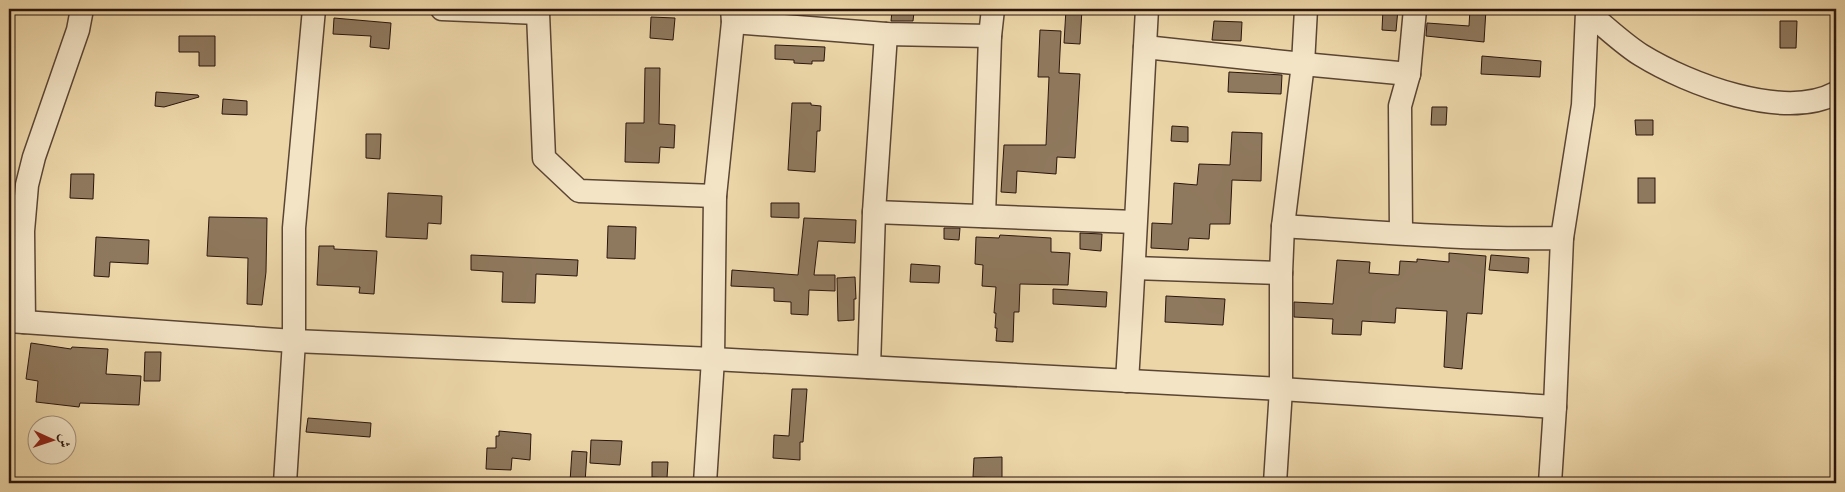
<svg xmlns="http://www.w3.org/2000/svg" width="1845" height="492" viewBox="0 0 1845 492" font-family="Vollkorn,Amiri,serif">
<rect width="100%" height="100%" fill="#ecd6a8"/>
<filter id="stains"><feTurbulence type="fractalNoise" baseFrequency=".004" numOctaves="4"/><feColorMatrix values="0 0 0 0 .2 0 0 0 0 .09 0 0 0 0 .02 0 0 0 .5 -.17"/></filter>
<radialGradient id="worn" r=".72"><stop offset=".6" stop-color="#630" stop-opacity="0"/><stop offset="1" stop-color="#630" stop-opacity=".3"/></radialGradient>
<g fill="#8f795e" stroke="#2a150e">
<path d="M 1066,9 L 1082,9 L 1080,44 L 1064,43 Z"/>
<path d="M 1383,9 L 1398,9 L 1396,31 L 1382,30 Z"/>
<path d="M 1470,9 L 1486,9 L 1484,42 L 1426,36 L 1427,23 L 1469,26 Z"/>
<path d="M 892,11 L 914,12 L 913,21 L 891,21 Z"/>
<path d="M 651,17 L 675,18 L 673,40 L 650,38 Z"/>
<path d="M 334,18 L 391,23 L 389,49 L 370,47 L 371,36 L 333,34 Z"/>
<path d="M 1214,21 L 1242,22 L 1241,41 L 1212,40 Z"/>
<path d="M 1780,21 L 1797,21 L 1796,48 L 1780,48 Z"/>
<path d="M 1040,30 L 1061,31 L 1059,73 L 1080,74 L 1075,158 L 1057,157 L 1056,174 L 1017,171 L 1016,193 L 1001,192 L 1004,145 L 1046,145 L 1049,77 L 1038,77 Z"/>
<path d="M 179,36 L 215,36 L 215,66 L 199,66 L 199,52 L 179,52 Z"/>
<path d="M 775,45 L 825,47 L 824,61 L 812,61 L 812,64 L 794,63 L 794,60 L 775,59 Z"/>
<path d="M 1482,56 L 1541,61 L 1540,77 L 1481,74 Z"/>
<path d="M 645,68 L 660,68 L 659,124 L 675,125 L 674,148 L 660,147 L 659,163 L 625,162 L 626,123 L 644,123 Z"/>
<path d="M 1229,72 L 1282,75 L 1281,94 L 1228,92 Z"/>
<path d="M 156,92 L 198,95 L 199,97 L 164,107 L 155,106 Z"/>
<path d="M 223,99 L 247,101 L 247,115 L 222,114 Z"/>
<path d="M 792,103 L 811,103 L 811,105 L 821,106 L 820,131 L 817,131 L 815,172 L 788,170 Z"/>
<path d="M 1432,107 L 1447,107 L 1446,125 L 1431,125 Z"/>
<path d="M 1635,120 L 1653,120 L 1653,135 L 1636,135 Z"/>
<path d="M 1172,126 L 1188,127 L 1188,142 L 1171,141 Z"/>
<path d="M 1232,132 L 1262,133 L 1261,181 L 1232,180 L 1230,224 L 1210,224 L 1209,239 L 1189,238 L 1188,250 L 1151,248 L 1152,223 L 1172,224 L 1174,183 L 1197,185 L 1199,164 L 1230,165 Z"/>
<path d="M 366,134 L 381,134 L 380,159 L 366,158 Z"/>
<path d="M 71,174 L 94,174 L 93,199 L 70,198 Z"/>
<rect x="1638" y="178" width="17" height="25"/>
<path d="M 388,193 L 442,196 L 441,224 L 428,223 L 427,239 L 386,237 Z"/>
<path d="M 771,203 L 799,203 L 799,218 L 771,217 Z"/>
<path d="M 209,217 L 267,218 L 266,272 L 262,305 L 247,304 L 248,258 L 207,256 Z"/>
<path d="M 804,218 L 856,220 L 855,243 L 818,241 L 814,275 L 835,275 L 835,291 L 809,290 L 808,315 L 791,314 L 791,302 L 774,301 L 774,288 L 731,286 L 732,270 L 798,275 Z"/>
<path d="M 608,226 L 636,227 L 635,259 L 607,258 Z"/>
<path d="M 944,228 L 960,228 L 959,240 L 944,239 Z"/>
<path d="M 1080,233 L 1102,234 L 1101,251 L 1080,249 Z"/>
<path d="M 1000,235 L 1051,238 L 1051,252 L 1070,253 L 1068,285 L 1020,284 L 1019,312 L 1014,312 L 1013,342 L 996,341 L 997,328 L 995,328 L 996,313 L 994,313 L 996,287 L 982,286 L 983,265 L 975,264 L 976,237 L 999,238 Z"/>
<path d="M 96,237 L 149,240 L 148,264 L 110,262 L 109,277 L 94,276 Z"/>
<path d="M 319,246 L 334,246 L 334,249 L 377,251 L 374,294 L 359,293 L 360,287 L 317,285 Z"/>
<path d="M 1449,253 L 1486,256 L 1482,314 L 1467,313 L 1462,369 L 1444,367 L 1447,311 L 1396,308 L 1395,323 L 1362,321 L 1361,335 L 1332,334 L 1333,319 L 1294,317 L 1294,302 L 1333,304 L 1337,260 L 1370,262 L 1369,273 L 1399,275 L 1400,261 L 1417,262 L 1417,259 L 1449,262 Z"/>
<path d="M 471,255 L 578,260 L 577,276 L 536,274 L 535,303 L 502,302 L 503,272 L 471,270 Z"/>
<path d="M 1491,255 L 1529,258 L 1528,273 L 1489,270 Z"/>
<path d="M 911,264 L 940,266 L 939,283 L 910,282 Z"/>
<path d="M 855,277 L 856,299 L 854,299 L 854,320 L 838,321 L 837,278 Z"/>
<path d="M 1053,289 L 1107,292 L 1106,307 L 1053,304 Z"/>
<path d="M 1166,296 L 1225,299 L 1223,325 L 1165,322 Z"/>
<path d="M 31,343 L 71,349 L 72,347 L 108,349 L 106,374 L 141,376 L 139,405 L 80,403 L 79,407 L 36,402 L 38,381 L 26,379 Z"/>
<path d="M 145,352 L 161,352 L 160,381 L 144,381 Z"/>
<path d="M 792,389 L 807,389 L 803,442 L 800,442 L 800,460 L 773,458 L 774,435 L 789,436 Z"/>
<path d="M 308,418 L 371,423 L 370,437 L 306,432 Z"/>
<path d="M 499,431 L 531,434 L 530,460 L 512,458 L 511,470 L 486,469 L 487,448 L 496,448 L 496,436 L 499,436 Z"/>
<path d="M 591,440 L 622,441 L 620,465 L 590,463 Z"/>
<path d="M 572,451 L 587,452 L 585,483 L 570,482 Z"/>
<path d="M 1002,457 L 1002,478 L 973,477 L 974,458 Z"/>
<path d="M 652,462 L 668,462 L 667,478 L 652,477 Z"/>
</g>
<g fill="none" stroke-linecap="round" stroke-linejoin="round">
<g stroke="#5a4534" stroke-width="25">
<g id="street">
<path d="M 442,9 L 538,13 L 539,9"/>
<path d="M 1587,12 C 1605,26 1622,43 1641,55 C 1688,84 1784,121 1836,93"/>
<path d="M 538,13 L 544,158 L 579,191 L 715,196"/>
<path d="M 733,22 L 886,34 L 990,36"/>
<path d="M 1145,47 L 1303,64 L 1409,74"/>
<path d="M 874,212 L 1135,222"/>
<path d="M 984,216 L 990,36 L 993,9"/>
<path d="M 1283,226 C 1376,232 1469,240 1562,238 L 1583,105 L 1587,12 L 1586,9"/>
<path d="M 1401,233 L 1400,106 L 1409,74 L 1415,9"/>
<path d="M 1134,268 L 1281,273"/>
<path d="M 9,321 L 294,341 L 713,359 L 1281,389 L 1555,407"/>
<path d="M 24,322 L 23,231 L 27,185 L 34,157 L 78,30 L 82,9"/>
<path d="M 869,367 L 874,212 L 886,34"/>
<path d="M 1127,381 C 1135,257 1140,133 1147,9"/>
<path d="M 285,483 L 294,341 L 294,228 L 314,9"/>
<path d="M 705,483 L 713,359 L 715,196 L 733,22 L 732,9"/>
<path d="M 1275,483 L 1281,389 L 1281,273 L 1283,226 L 1303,64 L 1306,9"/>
<path d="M 1550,483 L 1555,407 L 1562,238"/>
</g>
</g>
<use href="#street" stroke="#f3e4c6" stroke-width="22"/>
</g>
<rect width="1845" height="492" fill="none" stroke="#ecd6a8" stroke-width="30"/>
<rect x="10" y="10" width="1825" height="472" fill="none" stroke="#2a150e" stroke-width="2.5"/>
<rect x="15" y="15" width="1815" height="462" fill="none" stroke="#2a150e"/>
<g transform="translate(52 440) rotate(93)"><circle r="24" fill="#f3e4c6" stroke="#a3917c"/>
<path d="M0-4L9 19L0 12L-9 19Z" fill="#8f2418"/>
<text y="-8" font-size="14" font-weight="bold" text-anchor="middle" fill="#2a150e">ش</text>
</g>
<rect width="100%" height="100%" filter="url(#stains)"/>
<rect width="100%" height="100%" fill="url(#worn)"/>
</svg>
